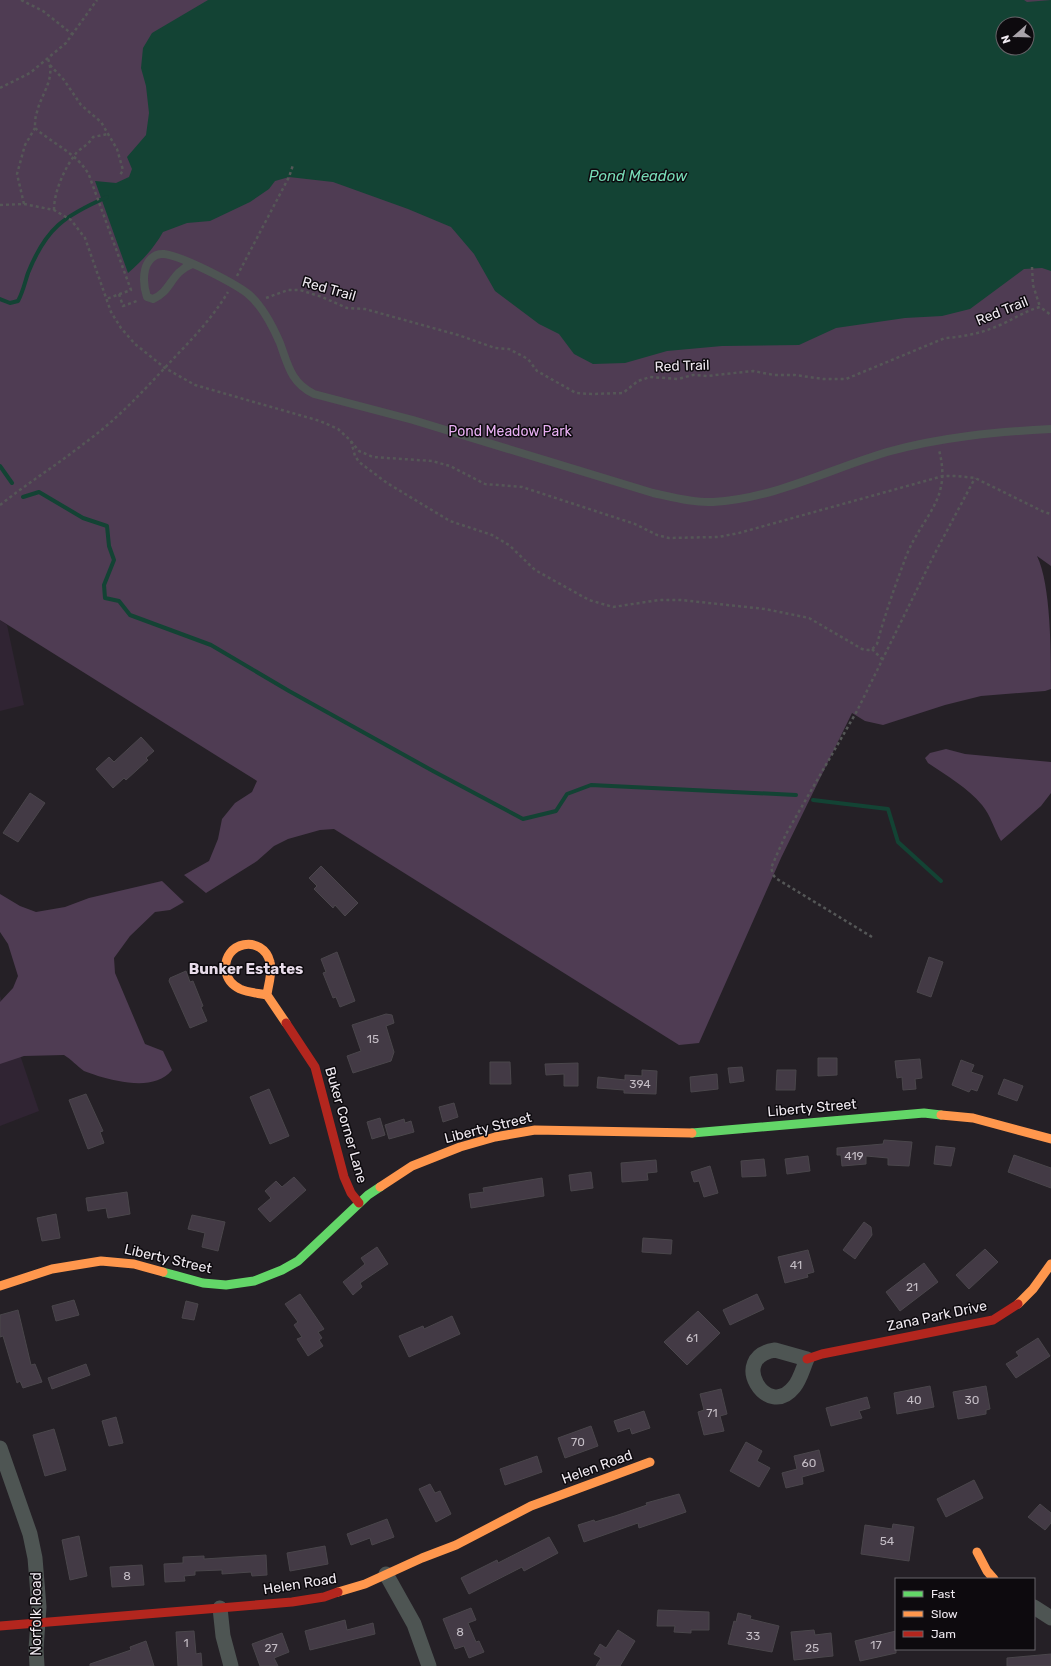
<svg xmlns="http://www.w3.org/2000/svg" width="1051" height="1666" viewBox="0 0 1051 1666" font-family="Rubik,sans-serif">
<rect width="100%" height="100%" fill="#252026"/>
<g fill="#302433">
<path d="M 0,620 L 7,625 L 24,705 L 0,711 Z"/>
<path d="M 0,996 L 39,1111 L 0,1126 Z"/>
</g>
<g fill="#4f3c53" fill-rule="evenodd">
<path d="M 0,0 L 1051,0 L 1051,566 L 1037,556 C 1051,585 1051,652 1051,689 L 1045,691 L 981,696 L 945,705 L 883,725 L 865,721 L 852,713 L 781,858 L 699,1043 L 679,1045 L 334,829 L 320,830 L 288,839 L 274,846 L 257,861 L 206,893 L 184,875 L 209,861 L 218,839 L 222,819 L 235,803 L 252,792 L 257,781 L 0,620 ZM 1003,24 L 1027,24 L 1027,48 L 1003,48 Z"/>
<path d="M 946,749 L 965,754 L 1051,762 L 1051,793 L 1041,806 L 1001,841 C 994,829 991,816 982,805 C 967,787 947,776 928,763 L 925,758 L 930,753 Z"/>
<path d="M 162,881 L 184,902 L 170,910 L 155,912 L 130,936 L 114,958 L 115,973 L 145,1044 L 163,1051 L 172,1070 C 155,1091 120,1082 98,1076 C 94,1074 88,1073 84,1071 C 77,1066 71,1059 64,1055 L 24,1056 L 0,1064 L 0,1002 L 13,988 L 18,976 L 8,944 L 0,932 L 0,894 L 20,906 L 36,912 L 65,907 L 89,898 Z"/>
</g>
<path fill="#134334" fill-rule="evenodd" d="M 208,0 L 1024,0 L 1027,2 L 1051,0 L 1051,271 L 1042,268 L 1024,269 L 970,309 L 942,316 L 905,318 L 836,328 L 799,345 L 722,346 L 667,351 L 625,363 L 593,364 L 574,354 L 559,334 L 539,324 L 495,291 L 474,254 L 451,227 L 408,209 L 333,182 L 289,177 L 275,181 L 269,189 L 250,202 L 210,221 L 187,223 L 163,232 C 154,248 142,261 128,273 L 95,181 L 116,183 L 129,177 L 132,169 L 127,157 L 146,135 L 149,113 L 146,86 L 141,68 L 143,48 L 152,33 ZM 1003,24 L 1027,24 L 1027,48 L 1003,48 Z"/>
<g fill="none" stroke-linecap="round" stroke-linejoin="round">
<g stroke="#134334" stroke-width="4">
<path d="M 0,299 L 10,303 L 18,301 C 23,292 25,282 28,273 C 46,228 64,216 107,197"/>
<path d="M 0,466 L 12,483"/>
<path d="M 23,497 L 39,492 L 83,518 L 107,526 L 109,546 L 114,560 L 104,585 L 105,598 L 119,601 L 130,615 L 211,645 L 289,691 L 433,771 L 523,819 L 556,811 L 567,794 L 591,785 L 796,795"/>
<path d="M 813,800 L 888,809 L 898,842 L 941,881"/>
</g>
</g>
<g fill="#433a45" stroke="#4a464b">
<path d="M 141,737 L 154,751 L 146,758 L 148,760 L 126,780 L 124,778 L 113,788 L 96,769 L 109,757 L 114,762 Z"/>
<path d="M 30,793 L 45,803 L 18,842 L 3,833 Z"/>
<path d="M 321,866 L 358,903 L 345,916 L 335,905 L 333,908 L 314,889 L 317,886 L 309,878 Z"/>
<path d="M 337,952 L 355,1001 L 340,1007 L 336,997 L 333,998 L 323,973 L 326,972 L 321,959 Z"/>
<path d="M 929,957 L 943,962 L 931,997 L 917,992 Z"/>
<path d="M 186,971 L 190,982 L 193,981 L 203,1006 L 201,1007 L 207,1021 L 190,1028 L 169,981 L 170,978 Z"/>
<path d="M 386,1014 L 392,1015 L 394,1023 L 386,1026 L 394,1052 L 391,1061 L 353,1073 L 347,1056 L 361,1051 L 352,1025 Z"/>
<path d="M 818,1058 L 837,1058 L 837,1075 L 818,1076 Z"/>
<path d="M 920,1059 L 922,1078 L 915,1079 L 916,1089 L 903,1090 L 902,1077 L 897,1078 L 895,1061 Z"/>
<path d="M 961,1060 L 974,1065 L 971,1072 L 983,1076 L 977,1091 L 971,1089 L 969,1092 L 952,1085 Z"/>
<path d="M 490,1062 L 510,1062 L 511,1084 L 490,1084 Z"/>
<path d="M 578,1063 L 578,1086 L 564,1086 L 564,1074 L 546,1075 L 545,1064 Z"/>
<path d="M 742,1067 L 744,1081 L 730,1083 L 728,1068 Z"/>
<path d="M 642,1070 L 657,1071 L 656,1094 L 624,1093 L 624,1090 L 597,1088 L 598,1077 L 625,1080 L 625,1075 L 642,1076 Z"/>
<path d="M 777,1070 L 796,1070 L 795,1090 L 776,1090 Z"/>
<path d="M 717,1074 L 718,1089 L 691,1092 L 690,1077 Z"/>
<path d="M 1004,1079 L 1023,1086 L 1017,1101 L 998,1094 Z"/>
<path d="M 269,1089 L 289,1136 L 270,1144 L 250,1097 Z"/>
<path d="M 86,1094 L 103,1131 L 100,1132 L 104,1143 L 88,1149 L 69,1100 Z"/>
<path d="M 454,1103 L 458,1117 L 443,1122 L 439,1107 Z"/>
<path d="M 380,1118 L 385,1135 L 372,1139 L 367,1122 Z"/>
<path d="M 404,1119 L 405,1123 L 411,1121 L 414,1132 L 389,1139 L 385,1125 Z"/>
<path d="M 884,1140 L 912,1142 L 909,1166 L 888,1165 L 888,1158 L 866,1156 L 866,1164 L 842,1166 L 841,1155 L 837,1155 L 837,1148 L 883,1144 Z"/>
<path d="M 936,1146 L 955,1148 L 951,1166 L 934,1164 Z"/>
<path d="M 1014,1155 L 1051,1168 L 1051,1188 L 1008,1172 Z"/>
<path d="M 808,1156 L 810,1171 L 787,1174 L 785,1159 Z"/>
<path d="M 764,1159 L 766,1176 L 742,1177 L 741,1161 Z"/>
<path d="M 656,1160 L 657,1172 L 647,1173 L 648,1180 L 622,1182 L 621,1163 Z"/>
<path d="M 710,1166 L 718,1193 L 704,1197 L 699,1181 L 694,1182 L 691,1172 Z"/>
<path d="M 591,1172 L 593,1188 L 571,1191 L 569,1175 Z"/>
<path d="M 294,1177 L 306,1190 L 270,1222 L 258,1209 L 271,1198 L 265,1191 L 276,1181 L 282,1187 Z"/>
<path d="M 542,1178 L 544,1196 L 471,1208 L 469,1194 L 484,1192 L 483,1188 Z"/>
<path d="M 127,1192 L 130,1214 L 108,1218 L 106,1208 L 88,1211 L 86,1198 Z"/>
<path d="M 56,1214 L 60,1238 L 42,1241 L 37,1218 Z"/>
<path d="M 192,1215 L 225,1222 L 218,1251 L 202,1247 L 205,1233 L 188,1229 Z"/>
<path d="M 864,1222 L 871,1227 L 872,1235 L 855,1259 L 843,1250 Z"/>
<path d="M 643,1238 L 672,1240 L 671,1254 L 642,1252 Z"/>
<path d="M 377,1247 L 388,1264 L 360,1283 L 362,1287 L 353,1295 L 343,1282 L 365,1264 L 361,1258 Z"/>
<path d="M 985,1249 L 998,1262 L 969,1289 L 956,1275 Z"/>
<path d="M 808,1250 L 814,1272 L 807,1274 L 808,1277 L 785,1283 L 778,1257 Z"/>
<path d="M 924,1263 L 938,1282 L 900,1311 L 886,1292 Z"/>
<path d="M 300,1294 L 324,1329 L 318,1332 L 322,1338 L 319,1340 L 323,1346 L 308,1356 L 297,1339 L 302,1337 L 294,1325 L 298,1322 L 285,1304 Z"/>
<path d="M 757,1294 L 764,1309 L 730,1325 L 723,1310 Z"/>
<path d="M 74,1300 L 79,1315 L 56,1321 L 52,1306 Z"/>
<path d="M 186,1301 L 198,1304 L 194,1320 L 182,1318 Z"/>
<path d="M 18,1310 L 31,1365 L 35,1364 L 42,1382 L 23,1388 L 20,1381 L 17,1383 L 3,1336 L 0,1337 L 0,1315 Z"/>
<path d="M 698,1311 L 720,1333 L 687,1365 L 664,1342 Z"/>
<path d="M 452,1316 L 460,1334 L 409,1357 L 399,1336 L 423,1326 L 424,1329 Z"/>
<path d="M 1038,1338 L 1050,1356 L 1016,1378 L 1006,1364 L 1019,1356 L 1016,1352 Z"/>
<path d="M 86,1364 L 90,1375 L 52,1389 L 48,1378 Z"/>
<path d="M 930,1386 L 934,1407 L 897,1414 L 894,1393 Z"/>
<path d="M 986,1386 L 990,1409 L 986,1410 L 986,1414 L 958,1419 L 953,1392 Z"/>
<path d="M 721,1389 L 727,1414 L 720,1416 L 724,1431 L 704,1435 L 698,1412 L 704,1410 L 700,1394 Z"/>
<path d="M 867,1397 L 870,1408 L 859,1411 L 862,1418 L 831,1426 L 826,1408 Z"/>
<path d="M 644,1411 L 650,1428 L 632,1434 L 630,1428 L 618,1432 L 614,1421 Z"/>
<path d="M 116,1417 L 123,1443 L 109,1446 L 102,1421 Z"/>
<path d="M 591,1426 L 598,1446 L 565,1458 L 558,1438 Z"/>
<path d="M 54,1429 L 66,1470 L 45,1476 L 33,1435 Z"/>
<path d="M 746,1442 L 762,1451 L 757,1461 L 770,1468 L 759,1487 L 730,1471 Z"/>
<path d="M 819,1450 L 824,1471 L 802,1477 L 803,1484 L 786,1488 L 782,1473 L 797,1469 L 794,1456 Z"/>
<path d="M 537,1456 L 542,1472 L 505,1485 L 500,1469 Z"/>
<path d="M 974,1480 L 983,1498 L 946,1517 L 937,1499 Z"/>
<path d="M 430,1484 L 435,1493 L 440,1491 L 451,1514 L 436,1522 L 419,1489 Z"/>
<path d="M 679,1494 L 686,1512 L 639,1528 L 638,1523 L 584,1542 L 578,1525 L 594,1520 L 595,1522 L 615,1516 L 647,1505 L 646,1503 Z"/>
<path d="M 1040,1504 L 1051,1513 L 1051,1523 L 1045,1530 L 1028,1517 Z"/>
<path d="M 387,1519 L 394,1537 L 372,1545 L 370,1538 L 351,1545 L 347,1534 Z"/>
<path d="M 893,1524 L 914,1527 L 909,1561 L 861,1554 L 865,1525 L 892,1529 Z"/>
<path d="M 79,1536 L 87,1576 L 70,1580 L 62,1540 Z"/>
<path d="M 549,1537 L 558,1553 L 524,1571 L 522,1567 L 469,1594 L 461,1578 L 497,1560 L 498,1563 Z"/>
<path d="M 325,1546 L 328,1564 L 290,1571 L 287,1553 Z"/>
<path d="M 266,1555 L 267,1575 L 252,1576 L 251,1572 L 222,1574 L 222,1570 L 195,1571 L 195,1575 L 184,1576 L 185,1581 L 165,1582 L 164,1564 L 183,1563 L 183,1557 L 204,1556 L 204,1559 Z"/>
<path d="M 142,1565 L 144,1585 L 112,1587 L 110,1567 Z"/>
<path d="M 471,1608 L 476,1620 L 468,1623 L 476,1642 L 479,1641 L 484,1652 L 469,1658 L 464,1646 L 455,1649 L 443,1619 Z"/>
<path d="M 658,1610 L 709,1612 L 709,1630 L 691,1630 L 691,1633 L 674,1632 L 675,1626 L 657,1626 Z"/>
<path d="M 738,1613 L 751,1616 L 750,1619 L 779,1626 L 772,1652 L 728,1644 L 734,1621 L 736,1622 Z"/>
<path d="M 345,1620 L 347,1630 L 373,1623 L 375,1634 L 310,1650 L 305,1631 Z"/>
<path d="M 618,1630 L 635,1641 L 620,1666 L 596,1666 L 601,1658 L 594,1654 L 600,1644 L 606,1648 Z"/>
<path d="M 814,1630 L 815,1635 L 831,1633 L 833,1656 L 794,1660 L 791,1632 Z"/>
<path d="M 194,1631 L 196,1654 L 201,1653 L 202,1666 L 178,1666 L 176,1632 Z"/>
<path d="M 896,1631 L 896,1653 L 860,1661 L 855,1641 Z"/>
<path d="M 282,1633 L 289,1652 L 274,1658 L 278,1666 L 260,1666 L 252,1644 Z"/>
<path d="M 146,1641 L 154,1666 L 90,1666 L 90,1664 L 131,1650 L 130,1647 Z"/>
<path d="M 1051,1654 L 1051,1666 L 1007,1666 L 1007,1658 Z"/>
</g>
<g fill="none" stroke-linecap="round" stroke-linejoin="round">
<g stroke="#555757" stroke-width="2.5" stroke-dasharray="3 3" stroke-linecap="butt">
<path d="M 21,0 L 43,11 L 72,34"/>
<path d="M 48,59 C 56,79 41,94 37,112 C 35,117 35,123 35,128 C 53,144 78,154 89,175 L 131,290 L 106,299"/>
<path d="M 50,65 L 64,80 L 81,105 L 101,122 L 117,149 L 123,170 L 120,175"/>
<path d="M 0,88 L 30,73 L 66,43 L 97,0"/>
<path d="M 24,204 L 17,174 L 25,145 L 35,128"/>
<path d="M 0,205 L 24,204 L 54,210 L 71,220 L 85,238 L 111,312 L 121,328 L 135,344 L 165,368 L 195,385 L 320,421 L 338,429 L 350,440 L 359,451 L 373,457 L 432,461 L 450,466 L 485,484 L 522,487 L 635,524 L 657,535 L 669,538 L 718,537 L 739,533 L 943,476 L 957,476 L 975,478 L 1044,512 L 1051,514"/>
<path d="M 54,210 C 54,191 65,167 77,152 C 83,147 89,144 93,137 L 108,134"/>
<path d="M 1032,267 L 1033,285 L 1040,307"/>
<path d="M 237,276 L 289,177 L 293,165"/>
<path d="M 119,294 L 123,306 L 137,301"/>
<path d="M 266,298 L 288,290 L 300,290 L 322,297 L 347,308 L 365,309 L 458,335 L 495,348 L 509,349 L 528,359 L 537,371 L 576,393 L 592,394 L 623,393 L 638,381 L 650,377 L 678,379 L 693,375 L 707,376 L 753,371 L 774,375 L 795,375 L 823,379 L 846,379 L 945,338 C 964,337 982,333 1000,325 C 1014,319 1025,311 1040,307 L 1051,315"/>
<path d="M 351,441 L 355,456 L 359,462 L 387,483 L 450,521 L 492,535 L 509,545 L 535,570 L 589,600 L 613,607 L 659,600 L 681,600 L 765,609 L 809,618 L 862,649 C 870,651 872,650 877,644 C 885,614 896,583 907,554 C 924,514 952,499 939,450"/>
<path d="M 0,505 C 28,483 58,464 86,442 C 119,418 146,388 174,358 C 194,337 213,317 228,292"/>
<path d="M 872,649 L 883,660"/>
<path d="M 872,937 L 777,879 L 774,876 L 771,868 L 786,834 L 857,711 L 934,555 L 975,478"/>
</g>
<path stroke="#4e5553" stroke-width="8" d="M 192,264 C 170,273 172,291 153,299 L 147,297 C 144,288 143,279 145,270 C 147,261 154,253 164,254 C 182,256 232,282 247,293 C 261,304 273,327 280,343 C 288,365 291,383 314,394 L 413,420 L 653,493 C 672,497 693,503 713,502 C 773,499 830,469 887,452 C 941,437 995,432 1051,429"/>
<g stroke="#4e5553" stroke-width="15">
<path d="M 775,1350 L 807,1359 C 803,1368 800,1380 794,1387 C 767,1421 728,1357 775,1350 Z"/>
<path d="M 0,1448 L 30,1534 L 35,1558 L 39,1607 L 36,1649 L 37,1666"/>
<path d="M 386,1574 L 414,1624 L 429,1666"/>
<path d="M 1034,1607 L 1051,1618"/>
<path d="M 220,1608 L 223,1636 L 231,1666"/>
</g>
<g stroke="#63d668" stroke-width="9">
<path d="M 692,1133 L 924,1113 L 941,1115"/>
<path d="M 163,1272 L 203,1283 L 226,1285 L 254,1281 L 282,1270 L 298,1261 L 368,1195 L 380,1187"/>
</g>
<g stroke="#ff974d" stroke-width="9">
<path d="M 267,995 C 258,993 249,993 240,989 C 232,985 227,979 226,971 C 222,941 263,934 270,962 C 273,972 268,985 267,995 L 286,1023"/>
<path d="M 941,1115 L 973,1118 L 1051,1139"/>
<path d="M 380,1187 L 412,1166 L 460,1147 L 495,1137 L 535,1130 L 692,1133"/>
<path d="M 0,1286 L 52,1269 L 101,1261 L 134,1264 L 163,1272"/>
<path d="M 1018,1304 L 1033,1289 L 1051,1264"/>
<path d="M 977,1552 L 987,1571 L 994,1579"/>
<path d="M 338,1592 L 365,1584 L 422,1558 L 456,1545 L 531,1506 L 650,1462"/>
</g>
<g stroke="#b3261e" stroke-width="9">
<path d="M 286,1023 L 315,1067 L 344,1177 L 351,1193 L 359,1203"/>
<path d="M 807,1359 L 822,1354 L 993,1320 L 1018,1304"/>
<path d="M 0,1626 L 292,1602 L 324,1597 L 338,1592"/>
</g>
</g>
<g text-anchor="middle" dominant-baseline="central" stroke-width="3" stroke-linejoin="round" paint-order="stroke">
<g font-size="12" fill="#c4bdc5">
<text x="373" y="1039">15</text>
<text x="640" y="1084">394</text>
<text x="854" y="1156">419</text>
<text x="796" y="1265">41</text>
<text x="912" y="1287">21</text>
<text x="692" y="1338">61</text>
<text x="914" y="1400">40</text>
<text x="972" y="1400">30</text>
<text x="712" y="1413">71</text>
<text x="578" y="1442">70</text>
<text x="809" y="1463">60</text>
<text x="887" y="1541">54</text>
<text x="127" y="1576">8</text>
<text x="460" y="1632">8</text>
<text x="753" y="1636">33</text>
<text x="186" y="1643">1</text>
<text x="876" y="1645">17</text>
<text x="271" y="1648">27</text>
<text x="812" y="1648">25</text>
</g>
<g font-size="14" fill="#efe9f0" stroke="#0d0a0e">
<text transform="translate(329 289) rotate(16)">Red Trail</text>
<text transform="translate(1002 311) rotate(-22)">Red Trail</text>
<text transform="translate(682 366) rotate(-2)">Red Trail</text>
<text transform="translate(812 1108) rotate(-5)">Liberty Street</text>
<text transform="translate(346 1125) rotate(74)">Buker Corner Lane</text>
<text transform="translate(488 1128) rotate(-14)">Liberty Street</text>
<text transform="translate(168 1259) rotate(13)">Liberty Street</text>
<text transform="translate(937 1316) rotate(-12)">Zana Park Drive</text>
<text transform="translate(597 1467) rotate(-20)">Helen Road</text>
<text transform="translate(300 1584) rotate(-9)">Helen Road</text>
<text transform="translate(36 1614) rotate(-90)">Norfolk Road</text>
</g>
<g font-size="14" fill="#e9b0f3" stroke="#0d0a0e">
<text x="510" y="431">Pond Meadow Park</text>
</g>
<g font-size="15" font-style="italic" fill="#77dbb6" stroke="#0d0a0e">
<text x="638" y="176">Pond Meadow</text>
</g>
<g font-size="15" font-weight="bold" fill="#e8dcea" stroke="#0d0a0e">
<text x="246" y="969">Bunker Estates</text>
</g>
</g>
<rect x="895" y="1578" width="140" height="72" fill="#0d0a0e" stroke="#676368"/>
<rect x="903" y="1591" width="20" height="6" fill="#63d668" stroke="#676368"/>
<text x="931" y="1598" font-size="12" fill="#efe9f0">Fast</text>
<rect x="903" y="1611" width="20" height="6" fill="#ff974d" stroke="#676368"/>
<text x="931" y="1618" font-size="12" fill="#efe9f0">Slow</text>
<rect x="903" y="1631" width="20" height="6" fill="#b3261e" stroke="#676368"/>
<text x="931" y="1638" font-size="12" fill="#efe9f0">Jam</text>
<g transform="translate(1015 36) rotate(250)"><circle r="19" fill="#0d0a0e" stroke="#676368"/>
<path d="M0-3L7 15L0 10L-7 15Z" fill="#a8a3a9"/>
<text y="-6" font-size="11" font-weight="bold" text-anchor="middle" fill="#efe9f0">N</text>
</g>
</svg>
